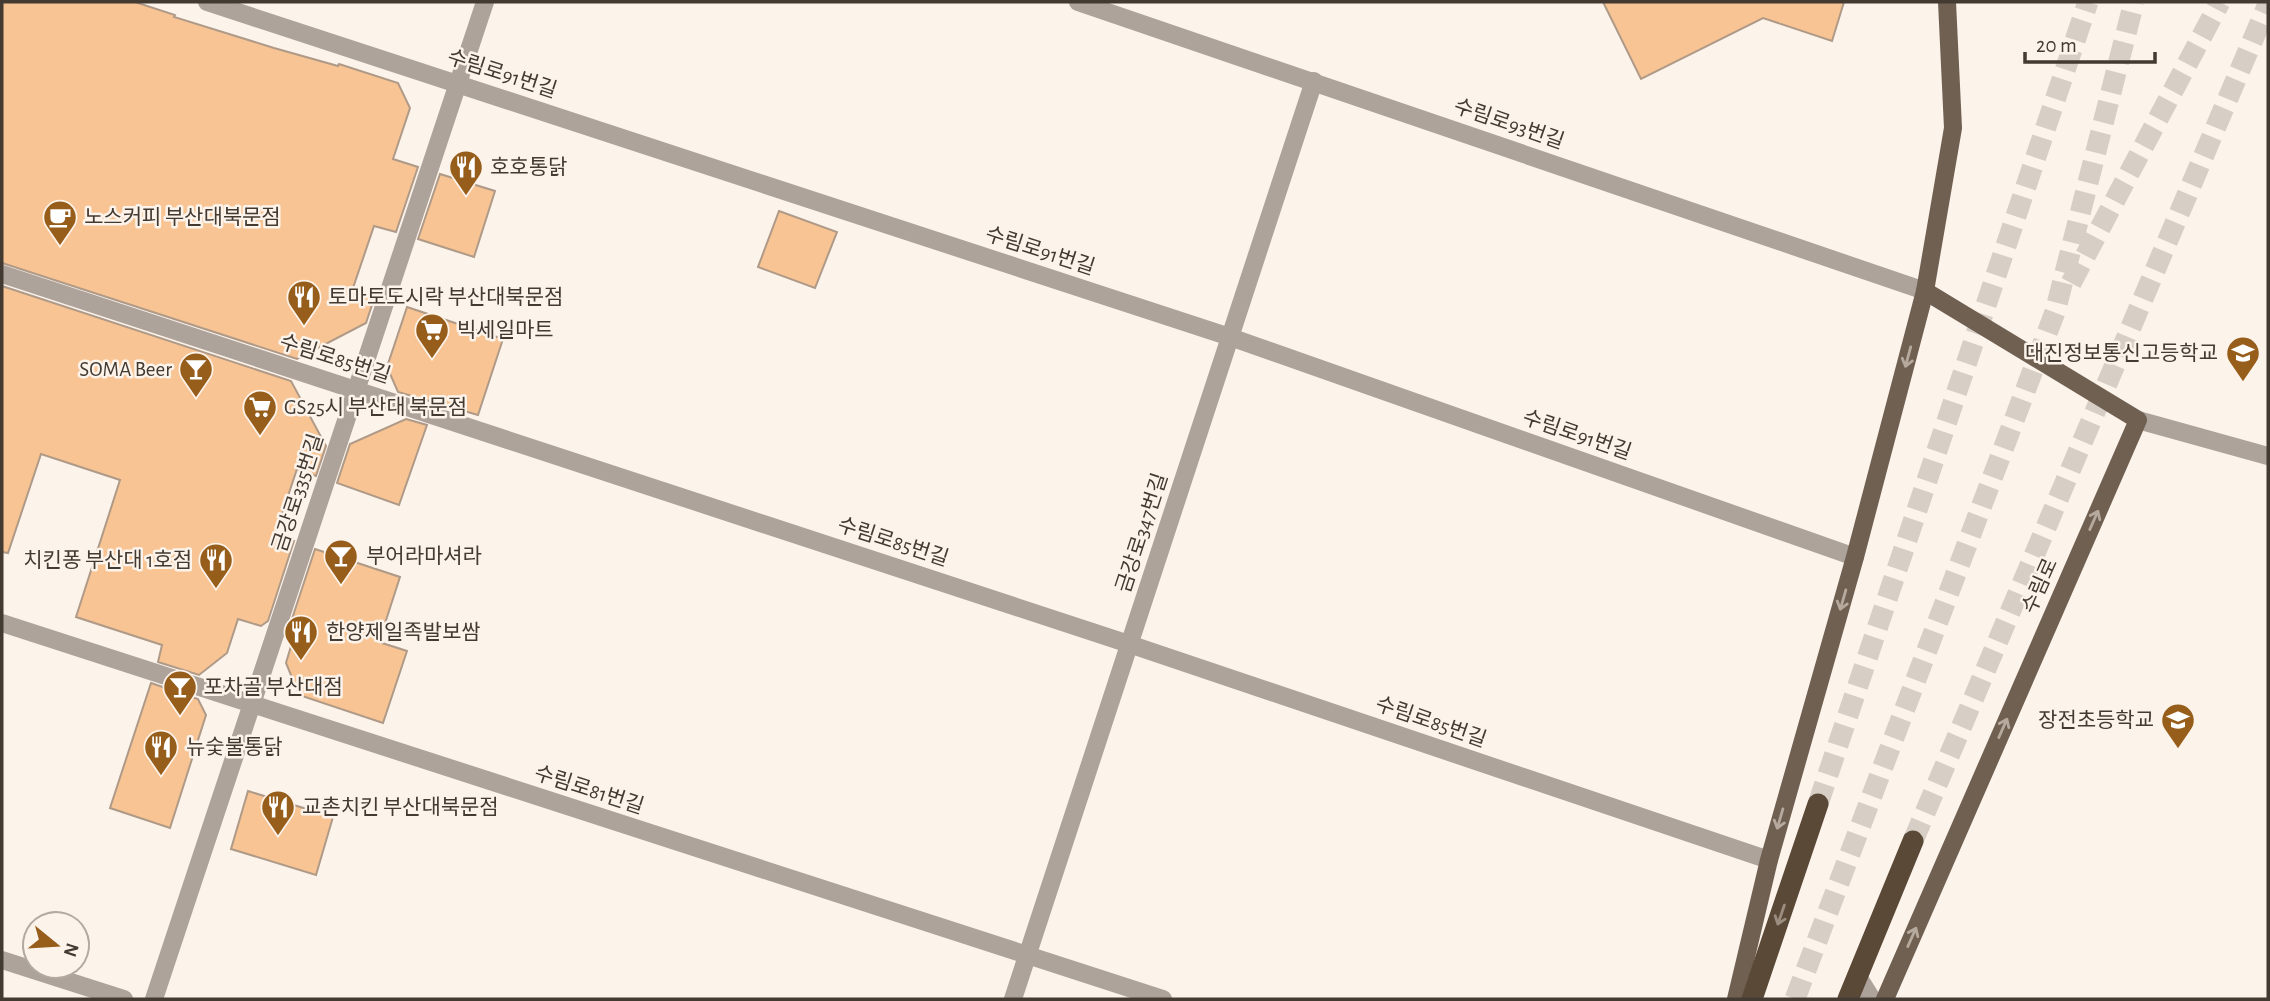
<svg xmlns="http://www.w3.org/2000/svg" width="2270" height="1001" viewBox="0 0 2270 1001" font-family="'Alegreya Sans','Noto Sans KR',sans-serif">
<rect width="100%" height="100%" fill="#fcf3eb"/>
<g fill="#f8c493" stroke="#af9a88" stroke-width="2">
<path d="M 2,2 L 135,2 L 175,15 L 174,17 L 274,48 L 338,66 L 339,64 L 398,83 L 410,108 L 393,159 L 418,167 L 396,232 L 374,226 L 353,288 L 375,296 L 366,323 L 297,359 L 2,263 Z"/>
<path d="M 1603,2 L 1844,2 L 1832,41 L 1763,18 L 1641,79 Z"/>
<path d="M 440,174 L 495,191 L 474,257 L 418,239 Z"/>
<path d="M 779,211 L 837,232 L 815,288 L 758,267 Z"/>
<path d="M 2,286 L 291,381 L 326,446 L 316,476 L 297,469 L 275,535 L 294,541 L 268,621 L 261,626 L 238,619 L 227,653 L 199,675 L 158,662 L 162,645 L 76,617 L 120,480 L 41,454 L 8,553 L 2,552 Z"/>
<path d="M 407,307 L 503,339 L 478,415 L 398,392 L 387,367 Z"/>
<path d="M 406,419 L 427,425 L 399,505 L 337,483 L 350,444 Z"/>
<path d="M 315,549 L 400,577 L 379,642 L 407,651 L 383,723 L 299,695 L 286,663 L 294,636 L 287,634 Z"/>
<path d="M 151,683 L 198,699 L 206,715 L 170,828 L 110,808 Z"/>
<path d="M 248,791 L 333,817 L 316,875 L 231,849 Z"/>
</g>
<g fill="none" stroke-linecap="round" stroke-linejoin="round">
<g stroke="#d7cec6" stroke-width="21" stroke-dasharray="21 10" stroke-linecap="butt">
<path d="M 2071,283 L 2220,2"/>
<path d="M 1818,804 L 2088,2"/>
<path d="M 1913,841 L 2268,4"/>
<path d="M 1795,999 L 2055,312 L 2134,2"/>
</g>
<g stroke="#ada39b" stroke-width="18">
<path d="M 207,2 L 1230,337 L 1855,557"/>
<path d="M 1078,2 L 1925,291"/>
<path d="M 2,274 L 1129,644 L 1769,860"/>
<path d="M 2138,420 L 2268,456"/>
<path d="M 2,623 L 1163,999"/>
<path d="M 2,960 L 124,999"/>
<path d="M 1857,975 L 1872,999"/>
<path d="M 154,999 L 485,2"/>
<path d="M 1013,999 L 1314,81"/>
</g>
<g stroke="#706052" stroke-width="18">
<path d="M 1736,999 L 1769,860 L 1855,557 L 1925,291 L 1953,128 L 1947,2"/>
<path d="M 1885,999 L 2138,420 L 1925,291"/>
</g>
<g stroke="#5b4938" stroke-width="21">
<path d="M 1752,999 L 1818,804"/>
<path d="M 1848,999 L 1913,841"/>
</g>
</g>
<defs><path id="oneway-shaft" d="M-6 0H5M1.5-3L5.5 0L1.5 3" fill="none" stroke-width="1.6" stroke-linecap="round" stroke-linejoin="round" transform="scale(1.75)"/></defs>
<g stroke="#b6aa9e">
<use href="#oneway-shaft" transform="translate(1908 357) rotate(105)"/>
<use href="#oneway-shaft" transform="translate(2094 520) rotate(-66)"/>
<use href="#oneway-shaft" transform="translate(1843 600) rotate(106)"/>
<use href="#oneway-shaft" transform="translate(2003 728) rotate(-66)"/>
<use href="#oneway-shaft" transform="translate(1780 819) rotate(106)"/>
<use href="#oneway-shaft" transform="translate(1912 937) rotate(-66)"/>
</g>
<use stroke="#9b8d80" href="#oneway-shaft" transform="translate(1781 915) rotate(109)"/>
<defs>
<g id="restaurant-pin" transform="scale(1.75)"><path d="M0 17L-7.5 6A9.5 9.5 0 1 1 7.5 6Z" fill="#975d1b" stroke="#fcf3eb"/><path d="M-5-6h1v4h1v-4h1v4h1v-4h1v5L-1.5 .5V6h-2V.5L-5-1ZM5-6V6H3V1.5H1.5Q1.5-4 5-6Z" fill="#fff"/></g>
<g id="cafe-pin" transform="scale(1.75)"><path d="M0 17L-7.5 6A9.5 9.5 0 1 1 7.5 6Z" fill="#975d1b" stroke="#fcf3eb"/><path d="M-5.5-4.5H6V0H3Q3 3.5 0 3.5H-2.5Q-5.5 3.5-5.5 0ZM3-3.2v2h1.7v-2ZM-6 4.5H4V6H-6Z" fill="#fff"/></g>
<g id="supermarket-pin" transform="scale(1.75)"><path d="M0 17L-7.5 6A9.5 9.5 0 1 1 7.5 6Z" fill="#975d1b" stroke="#fcf3eb"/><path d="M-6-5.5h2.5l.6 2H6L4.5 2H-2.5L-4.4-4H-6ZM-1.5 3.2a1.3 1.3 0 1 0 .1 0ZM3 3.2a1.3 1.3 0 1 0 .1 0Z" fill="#fff"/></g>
<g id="school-pin" transform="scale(1.75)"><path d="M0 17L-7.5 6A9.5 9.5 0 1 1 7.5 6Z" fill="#975d1b" stroke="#fcf3eb"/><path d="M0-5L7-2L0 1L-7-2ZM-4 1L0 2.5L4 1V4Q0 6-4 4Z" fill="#fff"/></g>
<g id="bar-pin" transform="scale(1.75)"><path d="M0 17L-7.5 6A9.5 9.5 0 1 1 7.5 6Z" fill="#975d1b" stroke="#fcf3eb"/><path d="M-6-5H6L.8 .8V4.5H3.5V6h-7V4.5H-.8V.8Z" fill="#fff"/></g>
</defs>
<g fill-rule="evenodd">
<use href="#restaurant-pin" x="466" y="167"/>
<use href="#cafe-pin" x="60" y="217"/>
<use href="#restaurant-pin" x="304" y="297"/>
<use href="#supermarket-pin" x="432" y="330"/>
<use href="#school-pin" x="2243" y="353"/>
<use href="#bar-pin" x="196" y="369"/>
<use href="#supermarket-pin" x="260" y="407"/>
<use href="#bar-pin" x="341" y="556"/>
<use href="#restaurant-pin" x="216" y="560"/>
<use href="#restaurant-pin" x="301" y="632"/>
<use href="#bar-pin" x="180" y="687"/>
<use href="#school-pin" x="2178" y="720"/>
<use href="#restaurant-pin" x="161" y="747"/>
<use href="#restaurant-pin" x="278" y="807"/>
</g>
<g text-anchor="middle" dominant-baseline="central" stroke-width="5" stroke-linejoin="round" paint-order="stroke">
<g font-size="21" fill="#433a32" stroke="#fcf3eb">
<text transform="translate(502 74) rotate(18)">수림로91번길</text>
<text transform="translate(1509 124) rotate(19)">수림로93번길</text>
<text transform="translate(1040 251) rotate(18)">수림로91번길</text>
<text transform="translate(335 359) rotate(18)">수림로85번길</text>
<text transform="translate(1577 435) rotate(19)">수림로91번길</text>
<text transform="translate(298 493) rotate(-72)">금강로335번길</text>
<text transform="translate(1142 533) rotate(-72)">금강로347번길</text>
<text transform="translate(893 542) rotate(18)">수림로85번길</text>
<text transform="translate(2040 586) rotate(-66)">수림로</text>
<text transform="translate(1431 722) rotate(19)">수림로85번길</text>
<text transform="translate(589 790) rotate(18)">수림로81번길</text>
</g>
<g font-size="21" fill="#433a32" stroke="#fcf3eb" text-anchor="start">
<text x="490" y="167">호호통닭</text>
<text x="84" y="217">노스커피 부산대북문점</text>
<text x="328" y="297">토마토도시락 부산대북문점</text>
<text x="457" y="330">빅세일마트</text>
<text x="2218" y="353" text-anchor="end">대진정보통신고등학교</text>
<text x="172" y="369" text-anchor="end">SOMA Beer</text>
<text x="284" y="407">GS25시 부산대 북문점</text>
<text x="366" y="556">부어라마셔라</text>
<text x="192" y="560" text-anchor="end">치킨퐁 부산대 1호점</text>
<text x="326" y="632">한양제일족발보쌈</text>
<text x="204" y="687">포차골 부산대점</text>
<text x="2154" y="720" text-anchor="end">장전초등학교</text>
<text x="186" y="747">뉴숯불통닭</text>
<text x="302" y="807">교촌치킨 부산대북문점</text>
</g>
</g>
<rect width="2270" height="1001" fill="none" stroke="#433a32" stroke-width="7"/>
<g transform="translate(56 945) rotate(108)"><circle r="33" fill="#fcf3eb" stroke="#b2a9a1" stroke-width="2"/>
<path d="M0-5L12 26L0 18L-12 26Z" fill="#975d1b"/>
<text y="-10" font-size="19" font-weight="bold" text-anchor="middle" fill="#433a32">N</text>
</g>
<path d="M2025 52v10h130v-10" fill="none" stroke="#433a32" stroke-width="3.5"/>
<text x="2036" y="52" font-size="21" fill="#433a32" stroke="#fcf3eb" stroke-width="5" paint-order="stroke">20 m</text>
</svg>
